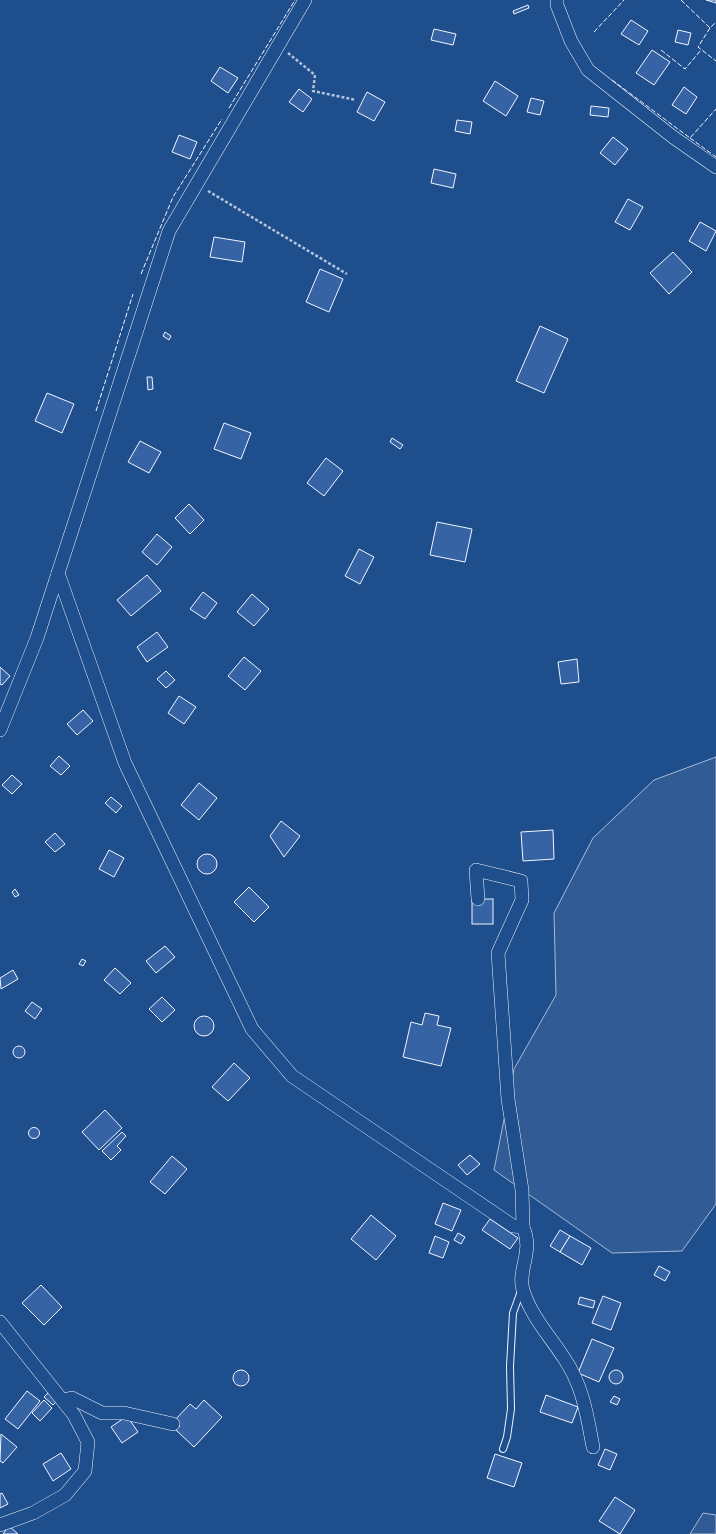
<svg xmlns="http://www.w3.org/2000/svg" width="716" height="1534" viewBox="0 0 716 1534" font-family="Roboto,sans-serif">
<rect width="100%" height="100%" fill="#1f4e8c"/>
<g fill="#305b95" stroke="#a8bbd7">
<path d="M 716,757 L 716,1204 L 682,1251 L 612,1253 L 494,1170 L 514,1069 L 556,995 L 554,913 L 593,838 L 654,780 Z"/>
<path d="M 703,1513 L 716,1515 L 716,1534 L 690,1534 Z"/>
</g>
<g fill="#3563a3" stroke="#f2f6ff">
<path d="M 706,0 L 716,0 L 716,3 Z"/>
<path d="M 528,5 L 529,8 L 514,14 L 513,11 Z"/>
<path d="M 631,20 L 648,31 L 639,45 L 621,34 Z"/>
<path d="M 434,29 L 456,34 L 453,45 L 431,40 Z"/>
<path d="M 678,30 L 691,33 L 688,45 L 675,42 Z"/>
<path d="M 652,50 L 670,62 L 654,85 L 636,73 Z"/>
<path d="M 220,67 L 238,78 L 228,93 L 211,81 Z"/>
<path d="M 495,81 L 518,96 L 506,116 L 483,101 Z"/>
<path d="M 684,87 L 697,97 L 686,114 L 672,105 Z"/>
<path d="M 299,89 L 312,99 L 303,112 L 289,102 Z"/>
<path d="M 367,92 L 385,102 L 374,121 L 357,112 Z"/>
<path d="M 531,98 L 544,101 L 540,115 L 527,112 Z"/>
<path d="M 591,106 L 609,108 L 608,117 L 590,115 Z"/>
<path d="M 457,120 L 472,122 L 470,134 L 455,131 Z"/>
<path d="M 179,135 L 197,142 L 190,159 L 172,152 Z"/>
<path d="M 613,137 L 628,149 L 615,165 L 600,153 Z"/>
<path d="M 434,169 L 456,174 L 453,188 L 431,183 Z"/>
<path d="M 628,199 L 643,207 L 630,230 L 615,222 Z"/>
<path d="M 700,222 L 716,231 L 706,251 L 689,241 Z"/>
<path d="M 214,237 L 245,242 L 242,262 L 210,257 Z"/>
<path d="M 673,252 L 692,272 L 669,294 L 650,273 Z"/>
<path d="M 320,269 L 343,279 L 329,312 L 306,302 Z"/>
<path d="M 540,326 L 568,339 L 544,393 L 516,381 Z"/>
<path d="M 165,332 L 171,336 L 169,340 L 163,336 Z"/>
<path d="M 147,377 L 152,377 L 153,389 L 148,390 Z"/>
<path d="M 47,393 L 74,404 L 62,433 L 35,421 Z"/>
<path d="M 224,423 L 251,433 L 241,459 L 214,449 Z"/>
<path d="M 392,438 L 403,445 L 400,449 L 390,442 Z"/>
<path d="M 140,441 L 161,452 L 149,473 L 128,462 Z"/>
<path d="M 326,458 L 343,471 L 324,496 L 307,483 Z"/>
<path d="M 189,504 L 204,520 L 190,534 L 175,518 Z"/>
<path d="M 437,522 L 472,529 L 465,562 L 430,555 Z"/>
<path d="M 157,534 L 172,547 L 157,565 L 142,552 Z"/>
<path d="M 359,549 L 374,557 L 360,584 L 345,576 Z"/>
<path d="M 147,575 L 161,591 L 131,616 L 117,600 Z"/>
<path d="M 203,592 L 217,603 L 205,619 L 190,609 Z"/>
<path d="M 252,594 L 269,609 L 254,626 L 237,612 Z"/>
<path d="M 157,632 L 168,647 L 147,662 L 137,647 Z"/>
<path d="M 244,657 L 261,671 L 245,690 L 228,676 Z"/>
<path d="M 577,659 L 579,682 L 561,684 L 558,662 Z"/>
<path d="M 0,667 L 10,676 L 2,685 L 0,684 Z"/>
<path d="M 166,671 L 175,680 L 166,688 L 157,679 Z"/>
<path d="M 179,696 L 196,707 L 184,724 L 168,713 Z"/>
<path d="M 83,710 L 93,721 L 77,735 L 67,724 Z"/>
<path d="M 59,756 L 70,766 L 61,775 L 50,766 Z"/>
<path d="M 12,775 L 22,784 L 12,794 L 2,785 Z"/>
<path d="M 199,783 L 217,798 L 199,820 L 181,805 Z"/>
<path d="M 111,797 L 122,806 L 116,813 L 105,803 Z"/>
<path d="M 281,821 L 300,836 L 284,857 L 270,836 Z"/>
<path d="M 553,830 L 554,859 L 523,861 L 521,832 Z"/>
<path d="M 55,833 L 65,844 L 55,852 L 45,842 Z"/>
<path d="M 109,850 L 124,858 L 114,877 L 99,869 Z"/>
<circle cx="207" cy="864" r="10"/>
<path d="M 249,887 L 269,907 L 254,922 L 234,902 Z"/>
<path d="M 15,889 L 19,895 L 15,897 L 12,892 Z"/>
<rect x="472" y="899" width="21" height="25"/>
<path d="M 165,946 L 175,957 L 156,973 L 146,961 Z"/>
<path d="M 82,959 L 86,961 L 83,966 L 79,964 Z"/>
<path d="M 115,968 L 131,983 L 120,994 L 104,980 Z"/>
<path d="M 13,970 L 18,979 L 1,989 L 0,978 Z"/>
<path d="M 162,997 L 175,1010 L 162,1022 L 149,1009 Z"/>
<path d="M 32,1002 L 42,1009 L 35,1019 L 25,1011 Z"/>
<path d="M 425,1013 L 439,1016 L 437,1025 L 451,1028 L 441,1066 L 403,1057 L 411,1022 L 422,1025 Z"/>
<circle cx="204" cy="1026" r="10"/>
<circle cx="19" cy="1052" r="6"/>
<path d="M 234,1063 L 250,1078 L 228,1101 L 212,1087 Z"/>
<path d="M 105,1110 L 122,1128 L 99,1150 L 82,1132 Z"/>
<circle cx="34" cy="1133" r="5.5"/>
<path d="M 122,1132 L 126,1136 L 117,1146 L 121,1150 L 111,1160 L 102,1151 Z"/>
<path d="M 470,1155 L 480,1164 L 467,1175 L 458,1165 Z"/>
<path d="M 172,1156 L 187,1169 L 165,1194 L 150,1182 Z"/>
<path d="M 443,1203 L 461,1210 L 452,1231 L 435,1224 Z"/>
<path d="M 371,1215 L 396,1236 L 376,1260 L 351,1239 Z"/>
<path d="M 490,1219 L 518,1238 L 510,1249 L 482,1230 Z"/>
<path d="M 560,1230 L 570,1236 L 560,1252 L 550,1246 Z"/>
<path d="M 458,1233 L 465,1237 L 461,1244 L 454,1240 Z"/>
<path d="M 435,1236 L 449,1242 L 443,1258 L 429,1253 Z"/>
<path d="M 570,1236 L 591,1248 L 582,1265 L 560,1252 Z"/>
<path d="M 659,1266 L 670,1272 L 665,1281 L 654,1275 Z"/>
<path d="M 41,1285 L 62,1307 L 44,1325 L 22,1303 Z"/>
<path d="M 603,1296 L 621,1303 L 611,1330 L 592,1323 Z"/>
<path d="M 580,1297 L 595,1301 L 593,1308 L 578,1304 Z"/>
<path d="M 592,1339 L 614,1348 L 599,1382 L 578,1373 Z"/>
<circle cx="241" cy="1378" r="8"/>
<circle cx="616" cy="1377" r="7"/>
<path d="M 27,1391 L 40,1401 L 18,1429 L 5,1419 Z"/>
<path d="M 49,1392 L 58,1400 L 53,1405 L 44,1397 Z"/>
<path d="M 546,1395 L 578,1407 L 572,1423 L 540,1412 Z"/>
<path d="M 614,1396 L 620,1399 L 617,1405 L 610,1402 Z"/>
<path d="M 44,1400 L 52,1408 L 40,1421 L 32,1413 Z"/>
<path d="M 204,1400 L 222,1417 L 194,1447 L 176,1430 L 180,1426 L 174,1421 L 190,1404 L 196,1409 Z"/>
<path d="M 127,1416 L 138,1432 L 122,1443 L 111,1427 Z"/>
<path d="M 1,1434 L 17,1447 L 3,1463 L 0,1461 Z"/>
<path d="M 605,1449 L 617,1454 L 610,1470 L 598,1465 Z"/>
<path d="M 61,1453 L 71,1469 L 53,1481 L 43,1464 Z"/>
<path d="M 495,1454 L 522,1463 L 514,1487 L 487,1478 Z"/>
<path d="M 2,1493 L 8,1504 L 0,1508 L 0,1494 Z"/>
<path d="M 615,1497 L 635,1510 L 620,1534 L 599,1521 Z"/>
<path d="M 9,1526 L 18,1534 L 3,1534 Z"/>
</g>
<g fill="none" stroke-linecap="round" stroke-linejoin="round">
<g stroke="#f2f6ff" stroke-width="8">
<path id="lane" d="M 503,1449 L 507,1437 L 511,1409 L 510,1366 L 513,1313 L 521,1291"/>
</g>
<g stroke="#f2f6ff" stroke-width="14">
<g id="street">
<path d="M 557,0 L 557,5 L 571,41 L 588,70 L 673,137 L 716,167"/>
<path d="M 58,573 L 125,763 L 252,1029 L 292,1076 L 513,1226 L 523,1227 C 534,1252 517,1270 523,1290 C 531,1316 549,1335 564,1358 C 583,1386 587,1415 593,1447"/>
<path d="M 0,730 L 37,638 L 169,231 L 305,0"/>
<path d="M 478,899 L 476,870 L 521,881 L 522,900 L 498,953 L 508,1099 L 522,1190 L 523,1227"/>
<path d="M 0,1322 L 74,1415 L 88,1442 L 85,1471 L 65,1495 L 33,1513 L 0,1525"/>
<path d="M 63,1400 L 72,1398 L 102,1413 L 124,1413 L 173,1424"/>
</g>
</g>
<g stroke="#b3c4dc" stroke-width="2.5" stroke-dasharray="3 2" stroke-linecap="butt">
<path d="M 288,53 L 315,75 L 313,91 L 356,100"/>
<path d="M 208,191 L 347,274"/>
</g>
<use href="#lane" stroke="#1f4e8c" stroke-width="6"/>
<use href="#street" stroke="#1f4e8c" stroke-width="13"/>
<g stroke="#f2f6ff" stroke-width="1" stroke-dasharray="5 2" stroke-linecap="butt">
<path d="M 681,0 L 710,28 L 716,22"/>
<path d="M 710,28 L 698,47 L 716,61"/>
<path d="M 594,32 L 624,0"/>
<path d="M 661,50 L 685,69 L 701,50"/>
<path d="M 612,80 L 690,138 L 716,109"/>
<path d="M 229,108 L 295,0"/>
<path d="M 690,138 L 716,157"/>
<path d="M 141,274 L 173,197 L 222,119"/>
<path d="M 96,411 L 133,294"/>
</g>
</g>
</svg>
